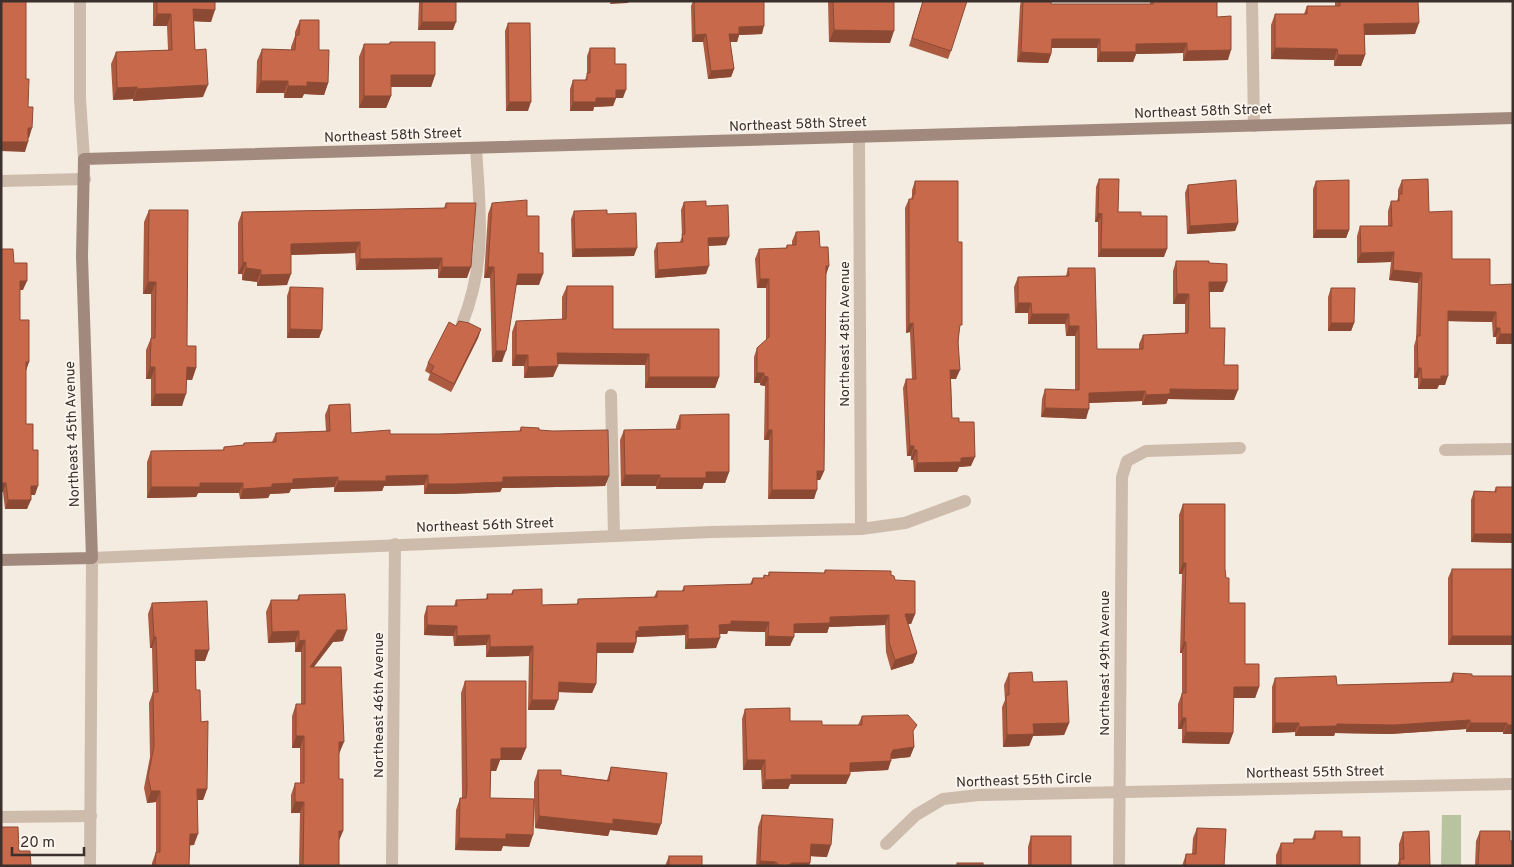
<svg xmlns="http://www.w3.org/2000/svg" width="1514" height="867" viewBox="0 0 1514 867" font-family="Overpass,sans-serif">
<rect width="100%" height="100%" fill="#f4ebe1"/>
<path fill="#b8c4a0" d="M 1442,815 L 1461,815 L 1461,866 L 1441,866 Z"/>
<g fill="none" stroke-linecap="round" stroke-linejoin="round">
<g stroke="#cdbbac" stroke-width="12">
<path d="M 1252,1 L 1254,126"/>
<path d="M 462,324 C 487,262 480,212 476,148"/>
<path d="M 611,395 L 614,536"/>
<path d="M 1,817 L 91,816"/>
</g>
<g stroke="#cdbbac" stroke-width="12">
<path d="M 80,1 L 80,99 L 84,159"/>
<path d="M 859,138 L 861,529"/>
<path d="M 1,181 L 85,179"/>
<path d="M 1445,450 L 1513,449"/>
<path d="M 886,844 L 916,815 L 943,799 L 979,795 L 1513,784"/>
<path d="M 90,866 L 92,558 L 711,532 L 861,529 L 905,523 L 965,501"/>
<path d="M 392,866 L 395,544"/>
<path d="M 1119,866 L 1122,477 L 1127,461 L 1146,451 L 1240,448"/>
</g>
<path stroke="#a18a7d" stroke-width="12" d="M 1,560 L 92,558 L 82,256 L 84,159 L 1513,118"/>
</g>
<g fill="#ac5a40">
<path d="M 153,1 L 215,1 L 211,22 L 194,21 L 195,50 L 203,97 L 133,101 L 133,99 L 113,100 L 111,64 L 116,52 L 168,50 L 167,26 L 153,26 Z"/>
<path d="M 419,1 L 456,1 L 453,30 L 418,30 L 419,3 Z"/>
<path d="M 693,1 L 764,1 L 762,34 L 739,35 L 737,42 L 730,42 L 734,69 L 731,77 L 708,79 L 703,42 L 692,42 L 691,6 Z"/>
<path d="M 828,1 L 894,1 L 890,43 L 829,42 Z"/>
<path d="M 923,1 L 951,51 L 948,59 L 909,46 Z"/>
<path d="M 1021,1 L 1051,4 L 1150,4 L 1150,1 L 1217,1 L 1217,17 L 1228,60 L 1183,61 L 1183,53 L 1136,54 L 1133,62 L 1097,62 L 1097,48 L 1051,48 L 1051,54 L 1048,63 L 1017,62 L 1020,6 Z"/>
<path d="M 1335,1 L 1418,1 L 1415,34 L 1364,35 L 1365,55 L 1361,66 L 1334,66 L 1334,60 L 1271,59 L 1271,25 L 1275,14 L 1304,14 L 1307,6 L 1335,6 Z"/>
<path d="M 300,20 L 319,50 L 328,83 L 324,95 L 304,94 L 302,98 L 284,98 L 284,93 L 256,93 L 257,61 L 262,49 L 291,50 L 291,47 L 295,36 L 295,32 Z"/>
<path d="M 508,23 L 528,111 L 506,111 L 505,31 Z"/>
<path d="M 390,42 L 435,75 L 431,87 L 391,87 L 391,96 L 386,108 L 359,108 L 359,57 L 364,44 L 389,44 Z"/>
<path d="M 590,48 L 615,64 L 623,98 L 616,98 L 613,106 L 594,107 L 593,111 L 570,111 L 570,89 L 573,80 L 585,80 L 587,75 L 587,56 Z"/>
<path d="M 1099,179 L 1118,212 L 1164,257 L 1098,257 L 1098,222 L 1095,222 L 1096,187 Z"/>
<path d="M 1402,180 L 1429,212 L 1452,259 L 1490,285 L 1513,344 L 1496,344 L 1496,337 L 1493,337 L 1492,322 L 1448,321 L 1445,385 L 1439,385 L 1437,389 L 1418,389 L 1418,378 L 1414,378 L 1414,346 L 1416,339 L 1418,283 L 1389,280 L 1391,262 L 1357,263 L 1357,236 L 1360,226 L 1388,226 L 1388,211 L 1391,201 L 1397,201 L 1398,197 L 1398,190 Z"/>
<path d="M 915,181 L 959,333 L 956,379 L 951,379 L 952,418 L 959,422 L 971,466 L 959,467 L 957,472 L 914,472 L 913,460 L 911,460 L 911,456 L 907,456 L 903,388 L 906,379 L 912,379 L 910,332 L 906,333 L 905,208 L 909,199 L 911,199 L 912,196 L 912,190 Z"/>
<path d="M 1316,181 L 1349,230 L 1346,238 L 1313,238 L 1313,189 Z"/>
<path d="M 1188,185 L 1238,223 L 1235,231 L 1187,234 L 1185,193 Z"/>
<path d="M 684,202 L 706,206 L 726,245 L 708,246 L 706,274 L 655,278 L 654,251 L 657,243 L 680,242 L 682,236 L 681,210 Z"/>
<path d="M 446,203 L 467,278 L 438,278 L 438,269 L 356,270 L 355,253 L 291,255 L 287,285 L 257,286 L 257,282 L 242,280 L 242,274 L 238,274 L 238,223 L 242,212 L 444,208 Z"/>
<path d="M 492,203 L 527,216 L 539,285 L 516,285 L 502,362 L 492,362 L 490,278 L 484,278 L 488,214 Z"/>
<path d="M 149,210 L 187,346 L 196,368 L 192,380 L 186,380 L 182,406 L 151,406 L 151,379 L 146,379 L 146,350 L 151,338 L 151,294 L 143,294 L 144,222 Z"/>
<path d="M 574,211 L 607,214 L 634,256 L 572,257 L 571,219 Z"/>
<path d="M 796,232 L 820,247 L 826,275 L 824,471 L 820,480 L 817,480 L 814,499 L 768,499 L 769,440 L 764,440 L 765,386 L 760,385 L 760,383 L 754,383 L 754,357 L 757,348 L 766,340 L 766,288 L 757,288 L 755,259 L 759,249 L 786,248 L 787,245 L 792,245 L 792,241 Z"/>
<path d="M 1176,261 L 1209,263 L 1223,292 L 1210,292 L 1210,328 L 1224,365 L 1234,400 L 1168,399 L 1166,404 L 1142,405 L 1142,401 L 1089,403 L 1086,419 L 1041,417 L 1042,399 L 1045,389 L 1075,390 L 1075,336 L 1066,336 L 1065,324 L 1028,324 L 1028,313 L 1015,313 L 1014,287 L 1018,277 L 1066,276 L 1068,268 L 1097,349 L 1139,349 L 1139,344 L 1143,335 L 1185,333 L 1185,304 L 1173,304 L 1173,271 Z"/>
<path d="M 14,263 L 23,290 L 20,290 L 20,320 L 26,371 L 26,424 L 33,450 L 35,495 L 31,495 L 27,509 L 5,509 L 3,492 L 1,492 Z"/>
<path d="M 567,286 L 613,329 L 719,377 L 715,388 L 645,388 L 645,365 L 557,364 L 553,377 L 524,378 L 524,366 L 512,366 L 512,332 L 516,321 L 562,320 L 562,297 Z"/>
<path d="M 290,287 L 322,330 L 319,338 L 287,338 L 287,296 Z"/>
<path d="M 1331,288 L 1354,323 L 1351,331 L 1328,331 L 1328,297 Z"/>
<path d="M 456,326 L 481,329 L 478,338 L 451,392 L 428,380 L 430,374 L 425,371 L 428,363 Z"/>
<path d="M 329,405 L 351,433 L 390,434 L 440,434 L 519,432 L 521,427 L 539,430 L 609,476 L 605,486 L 502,488 L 500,492 L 451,494 L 424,494 L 424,485 L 384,486 L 382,491 L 334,492 L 334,487 L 291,489 L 289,493 L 270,494 L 268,498 L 240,499 L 239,493 L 198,493 L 196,497 L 147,498 L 147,462 L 151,451 L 223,450 L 224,447 L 243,445 L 244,443 L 272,442 L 276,433 L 326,431 L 325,415 Z"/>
<path d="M 680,415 L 729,472 L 725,483 L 704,483 L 702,489 L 656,489 L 656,486 L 621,486 L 620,440 L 624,430 L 676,429 L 676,426 Z"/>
<path d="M 1496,487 L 1513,487 L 1513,543 L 1471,542 L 1471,500 L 1474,491 L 1494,492 Z"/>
<path d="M 1183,504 L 1225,569 L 1229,603 L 1245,664 L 1259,687 L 1255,698 L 1233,698 L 1233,733 L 1229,744 L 1182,743 L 1182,729 L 1178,729 L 1178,704 L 1182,693 L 1182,653 L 1180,653 L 1182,574 L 1179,574 L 1179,515 Z"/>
<path d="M 1452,569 L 1513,569 L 1448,645 L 1448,578 Z"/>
<path d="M 825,570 L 891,575 L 895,580 L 915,614 L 911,624 L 908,624 L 917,653 L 913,663 L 891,670 L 886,652 L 885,625 L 829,627 L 827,633 L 794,633 L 790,646 L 765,646 L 765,632 L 728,631 L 727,634 L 720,634 L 716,648 L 685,649 L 685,635 L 637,637 L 636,643 L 633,653 L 596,653 L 596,684 L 592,693 L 558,692 L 554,710 L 528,710 L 529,656 L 486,657 L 486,645 L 454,646 L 453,636 L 424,635 L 424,616 L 427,606 L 454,606 L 456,600 L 486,599 L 487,594 L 511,594 L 513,590 L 542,605 L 577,604 L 578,599 L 654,597 L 657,591 L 682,591 L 684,586 L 750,584 L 753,578 L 763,578 L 764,575 L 768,576 L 769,572 L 824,573 Z"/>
<path d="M 299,595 L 343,641 L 333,642 L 314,667 L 339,754 L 339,779 L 343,831 L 339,841 L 339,866 L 299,866 L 300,813 L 291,813 L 291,795 L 295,783 L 300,783 L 300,748 L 292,748 L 292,716 L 296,704 L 301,704 L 301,652 L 295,652 L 295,642 L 268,643 L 266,612 L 271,600 L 297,600 Z"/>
<path d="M 152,603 L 205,661 L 195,661 L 196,690 L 201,722 L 207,789 L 203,800 L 197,800 L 194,845 L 189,845 L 189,866 L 152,866 L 152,863 L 156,852 L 156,802 L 147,803 L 144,788 L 150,757 L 149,703 L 153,692 L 152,648 L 150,648 L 148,614 Z"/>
<path d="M 1009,673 L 1033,682 L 1069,723 L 1064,735 L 1033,736 L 1029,746 L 1003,747 L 1002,707 L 1005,700 L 1004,685 Z"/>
<path d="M 1453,673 L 1472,676 L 1513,676 L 1513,734 L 1503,734 L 1503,732 L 1466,732 L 1466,729 L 1390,734 L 1335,733 L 1334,736 L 1295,736 L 1295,732 L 1272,733 L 1272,687 L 1275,678 L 1337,685 L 1450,682 Z"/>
<path d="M 465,681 L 526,748 L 521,760 L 500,760 L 496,771 L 491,771 L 490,798 L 534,799 L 534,782 L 538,770 L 561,775 L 607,780 L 611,767 L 657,835 L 610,830 L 608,836 L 535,828 L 534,802 L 529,847 L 503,846 L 501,851 L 455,850 L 456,810 L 460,798 L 462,798 L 461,693 Z"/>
<path d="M 745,709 L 790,721 L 822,725 L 858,725 L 862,716 L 913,735 L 914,747 L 910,757 L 891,759 L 888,770 L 850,772 L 850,775 L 846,784 L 790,784 L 788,789 L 762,789 L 761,770 L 743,770 L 742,719 Z"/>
<path d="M 762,815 L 827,857 L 811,856 L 809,866 L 756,866 L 758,827 Z"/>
<path d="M 1197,828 L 1224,866 L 1182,866 L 1186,854 L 1192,854 L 1193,838 Z"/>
<path d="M 1315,831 L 1342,837 L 1360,866 L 1276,866 L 1276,855 L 1281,843 L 1293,843 L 1294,839 L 1312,839 Z"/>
<path d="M 1480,831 L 1513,866 L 1475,866 L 1476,841 Z"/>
<path d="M 1403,832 L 1430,866 L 1397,866 L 1399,861 L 1399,844 Z"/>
<path d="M 1031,836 L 1071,866 L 1028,866 L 1028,847 Z"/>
<path d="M 669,856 L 702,866 L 665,866 Z"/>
</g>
<g fill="#8c4a34">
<path d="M 611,1 L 629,1 L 628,3 L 610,4 Z"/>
<path d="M 193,9 L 215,10 L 211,22 L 188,21 Z"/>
<path d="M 157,14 L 171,14 L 167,26 L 153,26 Z"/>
<path d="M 422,22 L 456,22 L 453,30 L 418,30 Z"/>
<path d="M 1419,23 L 1415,34 L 1360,35 L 1364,24 Z"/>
<path d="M 764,26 L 762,34 L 739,35 L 737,42 L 726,42 L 729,34 L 739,27 Z"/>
<path d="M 834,30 L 894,31 L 890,43 L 829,42 Z"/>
<path d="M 706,34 L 703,42 L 692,42 L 695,35 Z"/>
<path d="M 1052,39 L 1100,39 L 1097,48 L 1048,48 Z"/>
<path d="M 1187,43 L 1183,53 L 1136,54 L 1133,62 L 1097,62 L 1100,52 L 1136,44 Z"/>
<path d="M 1275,48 L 1337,49 L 1334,60 L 1271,59 Z"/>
<path d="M 1231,50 L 1228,60 L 1183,61 L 1187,51 Z"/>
<path d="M 1021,52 L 1051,54 L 1048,63 L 1017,62 Z"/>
<path d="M 1338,55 L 1365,55 L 1361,66 L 1334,66 Z"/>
<path d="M 734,69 L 731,77 L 708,79 L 711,71 Z"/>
<path d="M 391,75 L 435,75 L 431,87 L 387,87 Z"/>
<path d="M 261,81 L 288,81 L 284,93 L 256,93 Z"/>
<path d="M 307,82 L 328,83 L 324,95 L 304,94 L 302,98 L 284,98 L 288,86 Z"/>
<path d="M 208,85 L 203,97 L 133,101 L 137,89 Z"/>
<path d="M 137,87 L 133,99 L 113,100 L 117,88 Z"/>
<path d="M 616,90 L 626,90 L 623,98 L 613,98 Z"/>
<path d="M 364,96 L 391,96 L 386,108 L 359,108 Z"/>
<path d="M 596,98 L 616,98 L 613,106 L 594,107 L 593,111 L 570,111 L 573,102 Z"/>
<path d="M 509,102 L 531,102 L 528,111 L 506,111 Z"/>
<path d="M 28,128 L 32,128 L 29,138 L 25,138 Z"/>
<path d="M 1,142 L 28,142 L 25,152 L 1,151 Z"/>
<path d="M 1098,213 L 1102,214 L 1098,222 L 1095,222 Z"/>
<path d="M 1238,223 L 1235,231 L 1187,234 L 1190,226 Z"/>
<path d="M 1316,230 L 1349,230 L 1346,238 L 1313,238 Z"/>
<path d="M 729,237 L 726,245 L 705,246 L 708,238 Z"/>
<path d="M 360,242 L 355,253 L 287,255 L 291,244 Z"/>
<path d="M 637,248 L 634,256 L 572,257 L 575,249 Z"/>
<path d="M 1101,249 L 1167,249 L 1164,257 L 1098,257 Z"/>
<path d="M 1394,252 L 1391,262 L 1357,263 L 1361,253 Z"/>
<path d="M 442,258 L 438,269 L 356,270 L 360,259 Z"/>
<path d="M 246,262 L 242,274 L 238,274 L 243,263 Z"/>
<path d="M 709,266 L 706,274 L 655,278 L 658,270 Z"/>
<path d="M 826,266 L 829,266 L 826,275 Z"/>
<path d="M 442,267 L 471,267 L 467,278 L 438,278 Z"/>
<path d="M 488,267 L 494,267 L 490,278 L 484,278 Z"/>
<path d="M 246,268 L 261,270 L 257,282 L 242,280 Z"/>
<path d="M 1393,270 L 1422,273 L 1418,283 L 1389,280 Z"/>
<path d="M 291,274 L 287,285 L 257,286 L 261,275 Z"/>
<path d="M 518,274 L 543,274 L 539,285 L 514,285 Z"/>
<path d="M 760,279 L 769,279 L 766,288 L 757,288 Z"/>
<path d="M 20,281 L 27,281 L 23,290 L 17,290 Z"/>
<path d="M 148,282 L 156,282 L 151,294 L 143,294 Z"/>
<path d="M 1209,282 L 1227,282 L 1223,292 L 1206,292 Z"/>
<path d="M 1177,294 L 1189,294 L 1185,304 L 1173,304 Z"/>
<path d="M 1018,303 L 1031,303 L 1028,313 L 1015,313 Z"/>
<path d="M 1448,311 L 1496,312 L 1492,322 L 1444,321 Z"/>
<path d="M 1032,314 L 1069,314 L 1065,324 L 1028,324 Z"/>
<path d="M 913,323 L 910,332 L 906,333 L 909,324 Z"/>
<path d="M 1331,323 L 1354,323 L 1351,331 L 1328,331 Z"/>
<path d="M 1069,326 L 1079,326 L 1075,336 L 1066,336 Z"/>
<path d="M 1496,328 L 1500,328 L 1496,337 L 1493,337 Z"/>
<path d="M 290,329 L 322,330 L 319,338 L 287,338 Z"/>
<path d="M 481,329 L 478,338 L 451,392 L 454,384 Z"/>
<path d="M 1500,334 L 1513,334 L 1513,344 L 1496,344 Z"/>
<path d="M 496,351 L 506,351 L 502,362 L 492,362 Z"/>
<path d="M 557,353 L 649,354 L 645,365 L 553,364 Z"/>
<path d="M 516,355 L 528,355 L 524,366 L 512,366 Z"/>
<path d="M 26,362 L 29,362 L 26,371 Z"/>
<path d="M 558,366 L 553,377 L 524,378 L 528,367 Z"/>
<path d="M 150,367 L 155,367 L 151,379 L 146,379 Z"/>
<path d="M 187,367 L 196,368 L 192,380 L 182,379 Z"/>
<path d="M 1418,368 L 1421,368 L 1418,378 L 1414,378 Z"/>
<path d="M 950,370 L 960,370 L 956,379 L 947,379 Z"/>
<path d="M 757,373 L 764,373 L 760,383 L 754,383 Z"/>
<path d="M 764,376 L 768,377 L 765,386 L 760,385 Z"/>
<path d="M 1441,376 L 1448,376 L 1445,385 L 1439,385 L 1437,389 L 1418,389 L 1422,379 Z"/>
<path d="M 649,377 L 719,377 L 715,388 L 645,388 Z"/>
<path d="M 1170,389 L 1238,390 L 1234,400 L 1168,399 L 1166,404 L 1142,405 L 1146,395 Z"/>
<path d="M 1145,391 L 1142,401 L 1086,403 L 1089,393 Z"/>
<path d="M 155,394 L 186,394 L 182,406 L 151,406 Z"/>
<path d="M 1045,408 L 1089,409 L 1086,419 L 1041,417 Z"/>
<path d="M 768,430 L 772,430 L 769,440 L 764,440 Z"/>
<path d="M 910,446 L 914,446 L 911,456 L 907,456 Z"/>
<path d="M 914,450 L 917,450 L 913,460 L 911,460 Z"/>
<path d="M 975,457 L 971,466 L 959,467 L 957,472 L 914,472 L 917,463 L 961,458 Z"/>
<path d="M 817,471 L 824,471 L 820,480 L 814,480 Z"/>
<path d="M 706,472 L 729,472 L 725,483 L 704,483 L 702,489 L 656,489 L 660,478 Z"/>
<path d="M 428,475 L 424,485 L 384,486 L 382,491 L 334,492 L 338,481 L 386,476 Z"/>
<path d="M 625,475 L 660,475 L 656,486 L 621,486 Z"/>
<path d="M 609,476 L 605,486 L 502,488 L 500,492 L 451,494 L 424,494 L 428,484 L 503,477 Z"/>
<path d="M 338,477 L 334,487 L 291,489 L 289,493 L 270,494 L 268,498 L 240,499 L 243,489 L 272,484 L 293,479 Z"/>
<path d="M 1,483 L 6,483 L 3,492 L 1,492 Z"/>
<path d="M 200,483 L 243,483 L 239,493 L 198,493 L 196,497 L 147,498 L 151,487 Z"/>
<path d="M 31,486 L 38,486 L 35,495 L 28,495 Z"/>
<path d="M 772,490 L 817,490 L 814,499 L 768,499 Z"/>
<path d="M 8,500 L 31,500 L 27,509 L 5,509 Z"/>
<path d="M 1474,534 L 1513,534 L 1513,543 L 1471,542 Z"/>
<path d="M 1183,563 L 1186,563 L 1182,574 L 1179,574 Z"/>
<path d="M 905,614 L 915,614 L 911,624 L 902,624 Z"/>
<path d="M 889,615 L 885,625 L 829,627 L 827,633 L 790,633 L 794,624 L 830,617 Z"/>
<path d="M 731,621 L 769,622 L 765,632 L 728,631 L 727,634 L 716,634 L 719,625 Z"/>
<path d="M 427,625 L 457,626 L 453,636 L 424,635 Z"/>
<path d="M 688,625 L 685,635 L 637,637 L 635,641 L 636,631 L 639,627 Z"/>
<path d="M 337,630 L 347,630 L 343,641 L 333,642 L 305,678 L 310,667 Z"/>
<path d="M 299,631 L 295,642 L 268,643 L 272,632 Z"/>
<path d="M 490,635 L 486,645 L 454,646 L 457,636 Z"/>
<path d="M 768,636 L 794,637 L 790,646 L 765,646 Z"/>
<path d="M 1452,636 L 1513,636 L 1513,645 L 1448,645 Z"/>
<path d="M 154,637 L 156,637 L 152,648 L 150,648 Z"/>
<path d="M 720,638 L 716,648 L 685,649 L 688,639 Z"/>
<path d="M 305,640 L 301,652 L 295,652 L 299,641 Z"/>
<path d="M 1184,642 L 1186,642 L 1182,653 L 1180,653 Z"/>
<path d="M 597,643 L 636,643 L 633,653 L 593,653 Z"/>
<path d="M 533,646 L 529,656 L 486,657 L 490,647 Z"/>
<path d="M 195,650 L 209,650 L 205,661 L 191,661 Z"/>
<path d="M 917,653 L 913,663 L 891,670 L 895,660 Z"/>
<path d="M 559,682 L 596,684 L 592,693 L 555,692 Z"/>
<path d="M 1234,687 L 1259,687 L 1255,698 L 1230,698 Z"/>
<path d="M 532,700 L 558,700 L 554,710 L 528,710 Z"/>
<path d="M 1182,718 L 1186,718 L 1182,729 L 1178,729 Z"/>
<path d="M 1470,720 L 1466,729 L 1390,734 L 1335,733 L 1334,736 L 1295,736 L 1299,727 L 1337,724 Z"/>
<path d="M 1069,723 L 1064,735 L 1033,736 L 1029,746 L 1003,747 L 1007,735 L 1033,724 Z"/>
<path d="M 1275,723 L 1299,723 L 1295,732 L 1272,733 Z"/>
<path d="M 1470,723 L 1507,723 L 1503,732 L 1466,732 Z"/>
<path d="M 1507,725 L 1513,725 L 1513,734 L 1503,734 Z"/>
<path d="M 1186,732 L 1233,733 L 1229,744 L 1182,743 Z"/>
<path d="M 296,736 L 304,736 L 300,748 L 292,748 Z"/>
<path d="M 339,742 L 344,742 L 339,754 L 335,754 Z"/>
<path d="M 914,747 L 910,757 L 889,759 L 891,761 L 888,770 L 846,772 L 850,763 L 893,750 Z"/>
<path d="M 501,748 L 526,748 L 521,760 L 500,760 L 496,771 L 487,771 L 491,759 Z"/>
<path d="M 747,760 L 765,760 L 761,770 L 743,770 Z"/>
<path d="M 791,775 L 850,775 L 846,784 L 790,784 L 788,789 L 762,789 L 765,780 Z"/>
<path d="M 197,789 L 207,789 L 203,800 L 193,800 Z"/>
<path d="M 151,791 L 160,791 L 156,802 L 147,803 Z"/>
<path d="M 295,802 L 304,802 L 300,813 L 291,813 Z"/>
<path d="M 539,816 L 613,819 L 661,824 L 657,835 L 610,830 L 608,836 L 535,828 Z"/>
<path d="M 339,831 L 343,831 L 338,842 Z"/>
<path d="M 190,834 L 198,834 L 194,845 L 186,846 Z"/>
<path d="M 506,834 L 533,835 L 529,847 L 503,846 L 501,851 L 455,850 L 459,838 Z"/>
<path d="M 811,844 L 831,845 L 827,857 L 807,856 Z"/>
<path d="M 760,861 L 776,862 L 774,866 L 758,866 Z"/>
<path d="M 792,863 L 810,863 L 809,866 L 787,866 Z"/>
</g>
<g fill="#c8694b" stroke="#8c4a34">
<path d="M 1,1 L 26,1 L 26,79 L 29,79 L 28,107 L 33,107 L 32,128 L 28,128 L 28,142 L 1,142 Z"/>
<path d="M 157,1 L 215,1 L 215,10 L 193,9 L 195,50 L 206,49 L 208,85 L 137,89 L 137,87 L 117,88 L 116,52 L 172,50 L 171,14 L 157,14 Z"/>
<rect x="422" y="1" width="34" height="21"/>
<path d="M 694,1 L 764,1 L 764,26 L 739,27 L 739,34 L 729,34 L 734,69 L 711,71 L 706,34 L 695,35 Z"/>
<path d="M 833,1 L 894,1 L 894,31 L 834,30 Z"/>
<path d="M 923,1 L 967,1 L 951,51 L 912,38 Z"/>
<path d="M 1023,1 L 1051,1 L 1051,4 L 1153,4 L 1153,1 L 1217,1 L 1217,17 L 1231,16 L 1231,50 L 1187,51 L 1187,43 L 1136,44 L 1136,52 L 1100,52 L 1100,39 L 1052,39 L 1051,54 L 1021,52 Z"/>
<path d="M 1340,1 L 1418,1 L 1419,23 L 1364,24 L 1365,55 L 1338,55 L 1337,49 L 1275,48 L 1275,14 L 1307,14 L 1307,6 L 1340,6 Z"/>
<path d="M 300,20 L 319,20 L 319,50 L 329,50 L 328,83 L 307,82 L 307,86 L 288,86 L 288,81 L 261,81 L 262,49 L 295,50 L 296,35 L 299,35 Z"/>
<path d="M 508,23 L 530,23 L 531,102 L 509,102 Z"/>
<path d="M 390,42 L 435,42 L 435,75 L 391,75 L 391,96 L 364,96 L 364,44 L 390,44 Z"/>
<path d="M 590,48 L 615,48 L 615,64 L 626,64 L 626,90 L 616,90 L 616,98 L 596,98 L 596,102 L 573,102 L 573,80 L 587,80 L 587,73 L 590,73 Z"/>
<path d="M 1099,179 L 1119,179 L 1118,212 L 1141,212 L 1141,216 L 1167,216 L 1167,249 L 1101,249 L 1102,214 L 1098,213 Z"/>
<path d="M 1428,179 L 1429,212 L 1452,211 L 1452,259 L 1490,259 L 1490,285 L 1513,284 L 1513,334 L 1500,334 L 1500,328 L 1496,328 L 1496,312 L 1448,311 L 1448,376 L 1441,376 L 1441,379 L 1422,379 L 1421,368 L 1418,368 L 1417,336 L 1420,336 L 1422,273 L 1393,270 L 1394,252 L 1361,253 L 1360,226 L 1392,226 L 1391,201 L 1399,201 L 1399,194 L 1402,194 L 1402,180 Z"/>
<path d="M 1236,180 L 1238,223 L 1190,226 L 1188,185 Z"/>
<path d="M 1349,180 L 1349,230 L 1316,230 L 1316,181 Z"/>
<path d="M 915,181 L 958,181 L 958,242 L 962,242 L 962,325 L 960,325 L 958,341 L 960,370 L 950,370 L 952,418 L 959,418 L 959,422 L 974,422 L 975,457 L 961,458 L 961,462 L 917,463 L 917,450 L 914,450 L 914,446 L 910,446 L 906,379 L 916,379 L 913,323 L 909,324 L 909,199 L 913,199 L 913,194 L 915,194 Z"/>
<path d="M 527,200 L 527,216 L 539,216 L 539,253 L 543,253 L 543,274 L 518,274 L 506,351 L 496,351 L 494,267 L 488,267 L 492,203 Z"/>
<path d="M 706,201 L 706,206 L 728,205 L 729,237 L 708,238 L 709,266 L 658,270 L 657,243 L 683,242 L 682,234 L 685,234 L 684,202 Z"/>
<path d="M 446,203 L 476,203 L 471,267 L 442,267 L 442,258 L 360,259 L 360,242 L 291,244 L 291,274 L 261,275 L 261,270 L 246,268 L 246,262 L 243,263 L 242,212 L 446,208 Z"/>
<path d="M 149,210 L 188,210 L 187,346 L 196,346 L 196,368 L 187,367 L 186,394 L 155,394 L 155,367 L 150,367 L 151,338 L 155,338 L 156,282 L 148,282 Z"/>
<path d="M 607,210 L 607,214 L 636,213 L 637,248 L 575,249 L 574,211 Z"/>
<path d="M 819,231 L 820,247 L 828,247 L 829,266 L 826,266 L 824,471 L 817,471 L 817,490 L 772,490 L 772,430 L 768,430 L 768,377 L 764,376 L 764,373 L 757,373 L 757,348 L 769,337 L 769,279 L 760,279 L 759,249 L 787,248 L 787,245 L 796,245 L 796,232 Z"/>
<path d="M 1,249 L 13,249 L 14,263 L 27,263 L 27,281 L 20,281 L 20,320 L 29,320 L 29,362 L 26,362 L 26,424 L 33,424 L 33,450 L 38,450 L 38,486 L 31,486 L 31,500 L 8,500 L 6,483 L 1,483 Z"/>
<path d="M 1176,261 L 1209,261 L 1209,263 L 1227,264 L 1227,282 L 1209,282 L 1210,328 L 1225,328 L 1224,365 L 1238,365 L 1238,390 L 1170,389 L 1170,394 L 1146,395 L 1145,391 L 1089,393 L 1089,409 L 1045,408 L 1045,389 L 1079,390 L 1079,326 L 1069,326 L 1069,314 L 1032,314 L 1031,303 L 1018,303 L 1018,277 L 1069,276 L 1068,268 L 1095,268 L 1097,349 L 1143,349 L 1143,335 L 1188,333 L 1189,294 L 1177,294 Z"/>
<path d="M 567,286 L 613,286 L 613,329 L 719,329 L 719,377 L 649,377 L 649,354 L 557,353 L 558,366 L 528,367 L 528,355 L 516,355 L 516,321 L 566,319 Z"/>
<path d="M 290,287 L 323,288 L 322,330 L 290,329 Z"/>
<path d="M 1331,288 L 1355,288 L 1354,323 L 1331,323 Z"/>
<path d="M 459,321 L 469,323 L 481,329 L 454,384 L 431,372 L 434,366 L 428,363 L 449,322 L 456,326 Z"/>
<path d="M 350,404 L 351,433 L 390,430 L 390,434 L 440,434 L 521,431 L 521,427 L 539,428 L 539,430 L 553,431 L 608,430 L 609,476 L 503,477 L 503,482 L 455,484 L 428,484 L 428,475 L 386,476 L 386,481 L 338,481 L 338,477 L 293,479 L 293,483 L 272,484 L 272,487 L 243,489 L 243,483 L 200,483 L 200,487 L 151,487 L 151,451 L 224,450 L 224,447 L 244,445 L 244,443 L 276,442 L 276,433 L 330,431 L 329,405 Z"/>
<path d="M 729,414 L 729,472 L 706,472 L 706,478 L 660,478 L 660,475 L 625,475 L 624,430 L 680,429 L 680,415 Z"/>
<path d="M 1496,487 L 1513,487 L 1513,534 L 1474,534 L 1474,491 L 1496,492 Z"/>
<path d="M 1183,504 L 1225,504 L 1225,569 L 1226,578 L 1229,578 L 1229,603 L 1245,603 L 1245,664 L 1259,664 L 1259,687 L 1234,687 L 1233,733 L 1186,732 L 1186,718 L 1182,718 L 1182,693 L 1186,693 L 1186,642 L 1184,642 L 1186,563 L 1183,563 Z"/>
<rect x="1452" y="569" width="61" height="67"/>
<path d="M 825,570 L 891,571 L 891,575 L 894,576 L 895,580 L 915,581 L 915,614 L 905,614 L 917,653 L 895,660 L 889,642 L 889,615 L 830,617 L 830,623 L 794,624 L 794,637 L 768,636 L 769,622 L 731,621 L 731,624 L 719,625 L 720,638 L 688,639 L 688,625 L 639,627 L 639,631 L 636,631 L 636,643 L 597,643 L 596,684 L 559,682 L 558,700 L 532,700 L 533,646 L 490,647 L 490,635 L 457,636 L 457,626 L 427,625 L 427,606 L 457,606 L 456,600 L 488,599 L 487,594 L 513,594 L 513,590 L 542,589 L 542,605 L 578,604 L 578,599 L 657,597 L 657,591 L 684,591 L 684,586 L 752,584 L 753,578 L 764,578 L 764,575 L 769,576 L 769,572 L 825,573 Z"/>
<path d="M 345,594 L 347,630 L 337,630 L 310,667 L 341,667 L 344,742 L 339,742 L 339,779 L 343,779 L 343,831 L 339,831 L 339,866 L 303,866 L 304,802 L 295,802 L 295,783 L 304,783 L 304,736 L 296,736 L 296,704 L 305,704 L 305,640 L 299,641 L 299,631 L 272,632 L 271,600 L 299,600 L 299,595 Z"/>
<path d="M 207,601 L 209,650 L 195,650 L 196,690 L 200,690 L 201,722 L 208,721 L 207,789 L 197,789 L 198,834 L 190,834 L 189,866 L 155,866 L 156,852 L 160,852 L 160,791 L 151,791 L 148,777 L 154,746 L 153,692 L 158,692 L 156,637 L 154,637 L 152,603 Z"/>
<path d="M 1032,672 L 1033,682 L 1067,681 L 1069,723 L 1033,724 L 1034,734 L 1007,735 L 1006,695 L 1009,695 L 1009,673 Z"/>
<path d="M 1453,673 L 1472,674 L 1472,676 L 1513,676 L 1513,725 L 1507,725 L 1507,723 L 1470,723 L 1470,720 L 1394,725 L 1337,724 L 1337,726 L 1299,727 L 1299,723 L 1275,723 L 1275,678 L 1336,676 L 1337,685 L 1453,682 Z"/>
<path d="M 465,681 L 526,681 L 526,748 L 501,748 L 501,759 L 491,759 L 490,798 L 534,799 L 533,835 L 506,834 L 506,839 L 459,838 L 460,798 L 466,798 L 467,788 Z"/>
<path d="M 790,708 L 790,721 L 822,721 L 822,725 L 862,725 L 862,716 L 908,715 L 917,725 L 913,731 L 914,747 L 893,750 L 891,754 L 891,761 L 850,763 L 850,775 L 791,775 L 792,779 L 765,780 L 765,760 L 747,760 L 745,709 Z"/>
<path d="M 611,767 L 667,773 L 661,824 L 613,819 L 613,824 L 539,816 L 538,770 L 561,770 L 561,775 L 609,781 Z"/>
<path d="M 762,815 L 833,819 L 831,845 L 811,844 L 810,863 L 792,863 L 787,866 L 785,866 L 779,865 L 776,862 L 760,861 Z"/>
<path d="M 1,827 L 18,827 L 19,851 L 30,851 L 31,866 L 1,866 Z"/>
<path d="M 1197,828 L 1226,829 L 1224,866 L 1185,866 L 1186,854 L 1196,854 Z"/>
<path d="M 1315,831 L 1342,831 L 1342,837 L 1360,837 L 1360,866 L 1281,866 L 1281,843 L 1294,843 L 1294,839 L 1315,839 Z"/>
<path d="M 1429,831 L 1430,866 L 1400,866 L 1400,859 L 1404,859 L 1403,832 Z"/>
<path d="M 1480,831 L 1510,831 L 1510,841 L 1513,841 L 1513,866 L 1478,866 Z"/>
<rect x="1031" y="836" width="40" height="30"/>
<rect x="669" y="856" width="33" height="10"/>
<rect x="957" y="863" width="26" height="3"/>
</g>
<g text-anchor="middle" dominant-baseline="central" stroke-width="4" stroke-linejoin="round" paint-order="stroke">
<g font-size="14" fill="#3b302b" stroke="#fbf5ee">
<text transform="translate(1203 112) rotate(-2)">Northeast 58th Street</text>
<text transform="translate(798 125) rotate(-2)">Northeast 58th Street</text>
<text transform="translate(393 136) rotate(-2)">Northeast 58th Street</text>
<text transform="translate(845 334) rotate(-90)">Northeast 48th Avenue</text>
<text transform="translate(73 434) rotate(-92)">Northeast 45th Avenue</text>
<text transform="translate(485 526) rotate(-2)">Northeast 56th Street</text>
<text transform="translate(1105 663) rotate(-90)">Northeast 49th Avenue</text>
<text transform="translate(379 705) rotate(-90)">Northeast 46th Avenue</text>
<text transform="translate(1315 773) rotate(-1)">Northeast 55th Street</text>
<text transform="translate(1024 781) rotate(-2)">Northeast 55th Circle</text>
</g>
</g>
<rect width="1514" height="867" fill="none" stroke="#3b302b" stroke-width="5"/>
<path d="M12 847v8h72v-8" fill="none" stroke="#3b302b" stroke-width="2.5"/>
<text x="20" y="847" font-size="15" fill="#3b302b" stroke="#fbf5ee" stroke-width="4" paint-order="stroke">20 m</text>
</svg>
